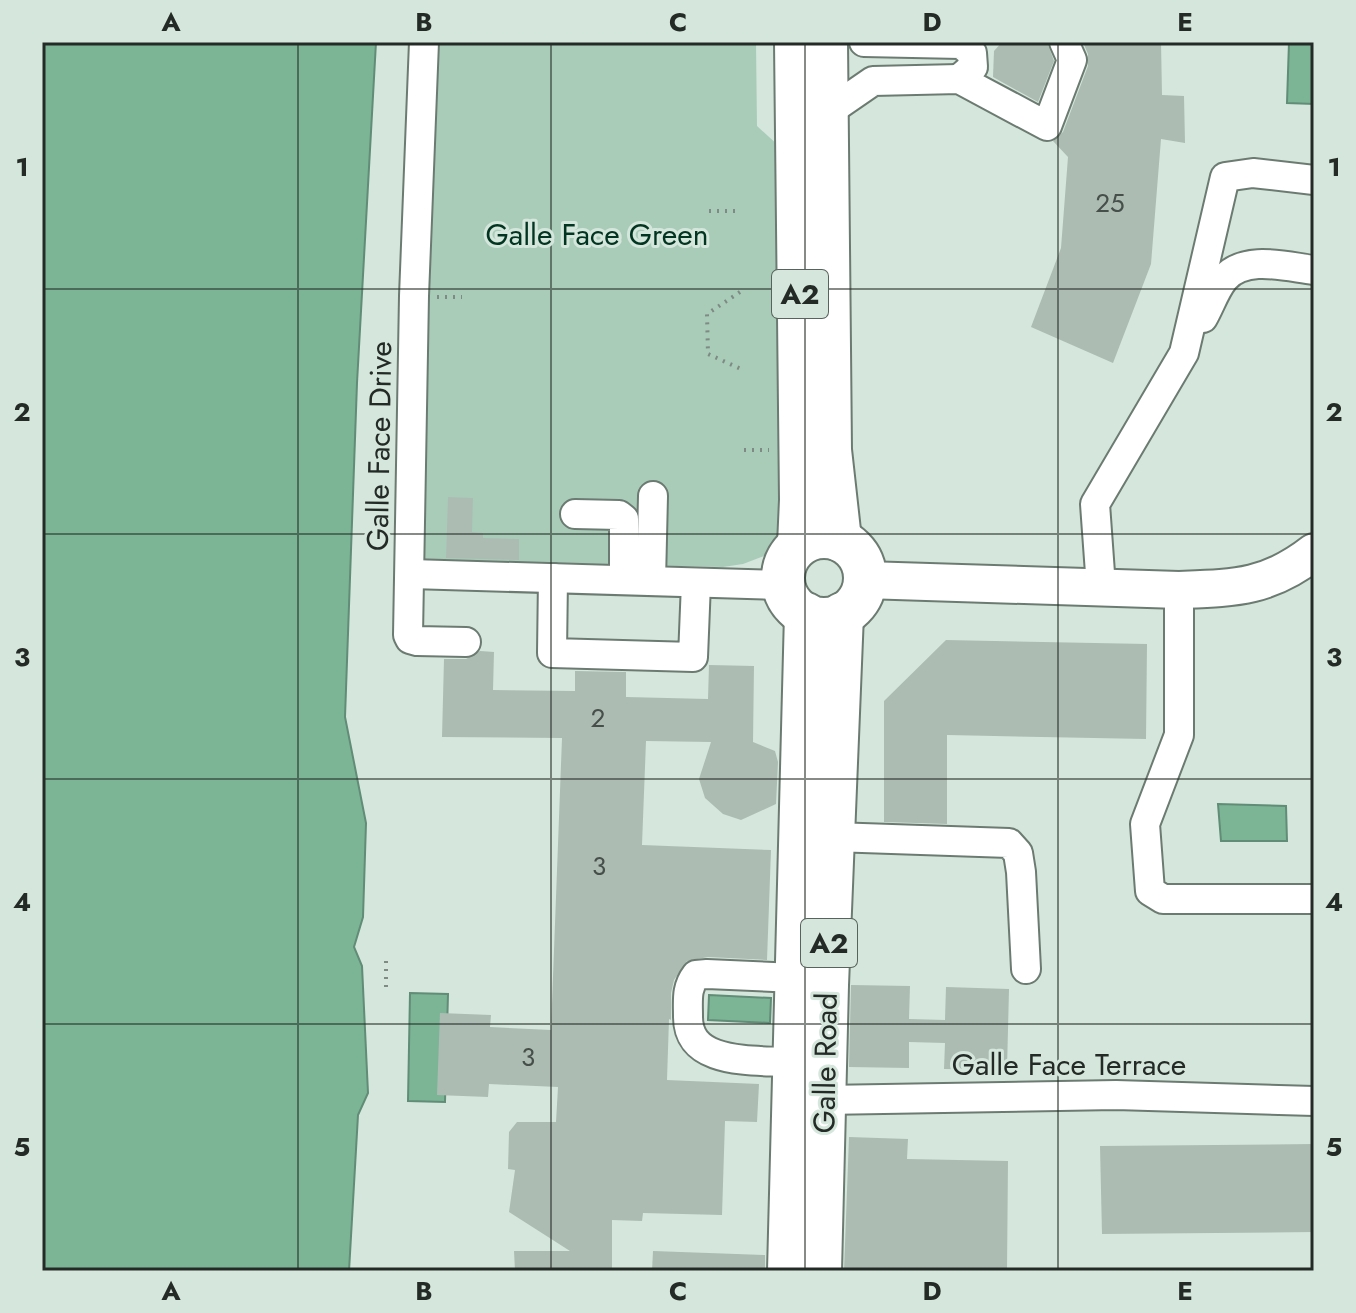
<svg xmlns="http://www.w3.org/2000/svg" width="1356" height="1313" viewBox="0 0 1356 1313" font-family="Jost,sans-serif">
<rect width="100%" height="100%" fill="#d5e6dc"/>
<path fill="#a9ccb8" d="M 415,42 L 756,42 L 757,126 L 780,147 L 787,248 L 776,295 L 778,396 L 784,433 L 782,527 L 774,545 L 764,556 L 743,564 L 723,567 L 398,560 Z"/>
<g fill="#7bb596" stroke="#618c75" stroke-width="2">
<path d="M 42,42 L 376,42 L 357,383 L 345,717 L 366,823 L 363,917 L 354,947 L 362,966 L 368,1093 L 358,1115 L 349,1271 L 42,1271 Z"/>
<path d="M 1289,42 L 1314,42 L 1314,104 L 1287,103 Z"/>
<path d="M 1218,804 L 1286,806 L 1287,841 L 1221,841 Z"/>
<path d="M 410,993 L 448,994 L 445,1102 L 408,1101 Z"/>
<path d="M 709,995 L 771,998 L 770,1023 L 708,1020 Z"/>
</g>
<g fill="#acbcb3">
<path d="M 1002,42 L 1047,42 L 1054,61 L 1038,102 L 993,77 L 994,51 Z"/>
<path d="M 1083,42 L 1161,42 L 1162,95 L 1184,96 L 1185,143 L 1161,139 L 1151,264 L 1113,363 L 1031,327 L 1061,248 L 1068,157 L 1053,141 L 1063,132 L 1088,66 L 1088,54 Z"/>
<path d="M 448,497 L 473,498 L 472,532 L 483,533 L 483,538 L 519,539 L 519,560 L 446,558 Z"/>
<path d="M 946,640 L 1147,644 L 1146,739 L 947,735 L 947,824 L 884,822 L 884,701 Z"/>
<path d="M 480,651 L 494,652 L 493,690 L 575,691 L 575,671 L 626,672 L 626,697 L 708,699 L 709,665 L 754,666 L 753,742 L 775,751 L 778,762 L 776,804 L 741,820 L 723,814 L 705,798 L 699,779 L 711,742 L 646,741 L 642,845 L 771,850 L 767,960 L 708,957 L 687,961 L 674,980 L 671,993 L 671,1020 L 669,1019 L 667,1080 L 759,1084 L 757,1122 L 725,1121 L 722,1215 L 643,1213 L 642,1221 L 612,1220 L 612,1271 L 515,1271 L 514,1251 L 570,1251 L 509,1212 L 515,1170 L 508,1169 L 509,1132 L 517,1122 L 556,1122 L 558,1087 L 489,1084 L 488,1097 L 437,1095 L 440,1013 L 491,1015 L 490,1027 L 551,1030 L 562,738 L 442,737 L 444,659 L 466,659 Z"/>
<path d="M 851,985 L 910,986 L 909,1019 L 945,1020 L 946,987 L 1009,989 L 1007,1070 L 944,1069 L 945,1043 L 909,1042 L 909,1068 L 849,1067 Z"/>
<path d="M 849,1137 L 908,1139 L 907,1159 L 1008,1161 L 1007,1271 L 844,1271 Z"/>
<path d="M 1314,1144 L 1314,1232 L 1102,1234 L 1100,1146 Z"/>
<path d="M 653,1251 L 765,1255 L 765,1271 L 652,1271 Z"/>
</g>
<g fill="none" stroke-linecap="round" stroke-linejoin="round">
<g stroke="#6c7b72" stroke-width="32">
<g id="minor">
<path d="M 424,42 L 414,296 L 408,635 L 410,639 L 417,641 L 466,642"/>
<path d="M 864,42 L 961,44 L 972,53 L 973,67 L 959,79"/>
<path d="M 828,112 L 873,81 L 959,79 L 1047,126 L 1072,60 L 1064,42"/>
<path d="M 1203,318 C 1210,306 1215,290 1224,279 C 1245,254 1287,267 1314,270"/>
<path d="M 575,514 L 619,515 L 624,519 L 624,580"/>
<path d="M 411,574 L 783,585"/>
<path d="M 553,578 L 552,653 L 693,657 L 696,583"/>
<path d="M 651,581 L 653,496"/>
<path d="M 1101,587 L 1095,504 L 1184,353 L 1225,177 L 1253,173 L 1314,180"/>
<path d="M 1179,590 L 1179,735 L 1145,824 L 1150,891 L 1163,899 L 1314,899"/>
<path d="M 833,837 L 1009,843 L 1018,853 L 1021,872 L 1026,969"/>
<path d="M 794,1063 C 756,1059 687,1067 688,1016 C 688,1000 686,988 696,975 L 707,974 L 796,978"/>
<path d="M 824,1100 L 1116,1095 L 1314,1101"/>
</g>
</g>
<g stroke="#6c7b72" stroke-width="40">
<path id="major" d="M 865,580 L 1179,590 C 1235,588 1268,588 1314,552"/>
</g>
<g stroke="#6c7b72" stroke-width="46">
<g id="highway">
<path d="M 796,42 L 801,500 L 799,545"/>
<path d="M 826,42 L 830,450 L 840,540"/>
<circle cx="824" cy="578" r="41"/>
<path d="M 789,1271 L 806,614"/>
<path d="M 820,1271 L 827,985 L 842,614"/>
</g>
</g>
<g stroke="#7e8a83" stroke-width="4" stroke-dasharray="2 6" stroke-linecap="butt">
<path d="M 709,211 L 739,211"/>
<path d="M 740,292 L 707,314 L 708,354 L 741,369"/>
<path d="M 437,297 L 462,297"/>
<path d="M 744,450 L 769,450"/>
<path d="M 386,987 L 386,957"/>
</g>
<use href="#minor" stroke="#fff" stroke-width="28"/>
<use href="#major" stroke="#fff" stroke-width="36"/>
<use href="#highway" stroke="#fff" stroke-width="42"/>
</g>
<path fill="none" stroke="#242b27" stroke-width="2" stroke-opacity="0.55" d="M 298,42 L 298,1271M 551,42 L 551,1271M 805,42 L 805,1271M 1058,42 L 1058,1271M 42,289 L 1314,289M 42,534 L 1314,534M 42,779 L 1314,779M 42,1024 L 1314,1024"/>
<g text-anchor="middle" dominant-baseline="central" stroke-width="6" stroke-linejoin="round" paint-order="stroke">
<g font-size="26" fill="#464f4a">
<text x="1110" y="203">25</text>
<text x="598" y="718">2</text>
<text x="599" y="866">3</text>
<text x="528" y="1057">3</text>
</g>
<g fill="#d5e6dc" stroke="#59635d" stroke-width="2">
<rect x="772" y="270" width="56" height="48" rx="6"/>
<rect x="801" y="919" width="56" height="48" rx="6"/>
</g>
<g font-size="28" font-weight="bold" fill="#242b27">
<text x="800" y="294">A2</text>
<text x="829" y="943">A2</text>
</g>
<g font-size="30" fill="#023521" stroke="#d5e6dc">
<text x="597" y="234">Galle Face Green</text>
</g>
<g font-size="30" fill="#242b27" stroke="#d5e6dc">
<text transform="translate(379 446) rotate(-89)">Galle Face Drive</text>
<text transform="translate(825 1063) rotate(-89)">Galle Road</text>
<text x="1069" y="1064">Galle Face Terrace</text>
</g>
</g>
<rect width="1356" height="1313" fill="none" stroke="#d5e6dc" stroke-width="88"/>
<rect x="44" y="44" width="1268" height="1225" fill="none" stroke="#242b27" stroke-width="3"/>
<g font-size="26" text-anchor="middle" font-weight="bold" fill="#242b27">
<text x="171" y="31">A</text>
<text x="424" y="31">B</text>
<text x="678" y="31">C</text>
<text x="932" y="31">D</text>
<text x="1185" y="31">E</text>
<text x="22" y="176">1</text>
<text x="1334" y="176">1</text>
<text x="22" y="421">2</text>
<text x="1334" y="421">2</text>
<text x="22" y="666">3</text>
<text x="1334" y="666">3</text>
<text x="22" y="911">4</text>
<text x="1334" y="911">4</text>
<text x="22" y="1156">5</text>
<text x="1334" y="1156">5</text>
<text x="171" y="1300">A</text>
<text x="424" y="1300">B</text>
<text x="678" y="1300">C</text>
<text x="932" y="1300">D</text>
<text x="1185" y="1300">E</text>
</g>
</svg>
